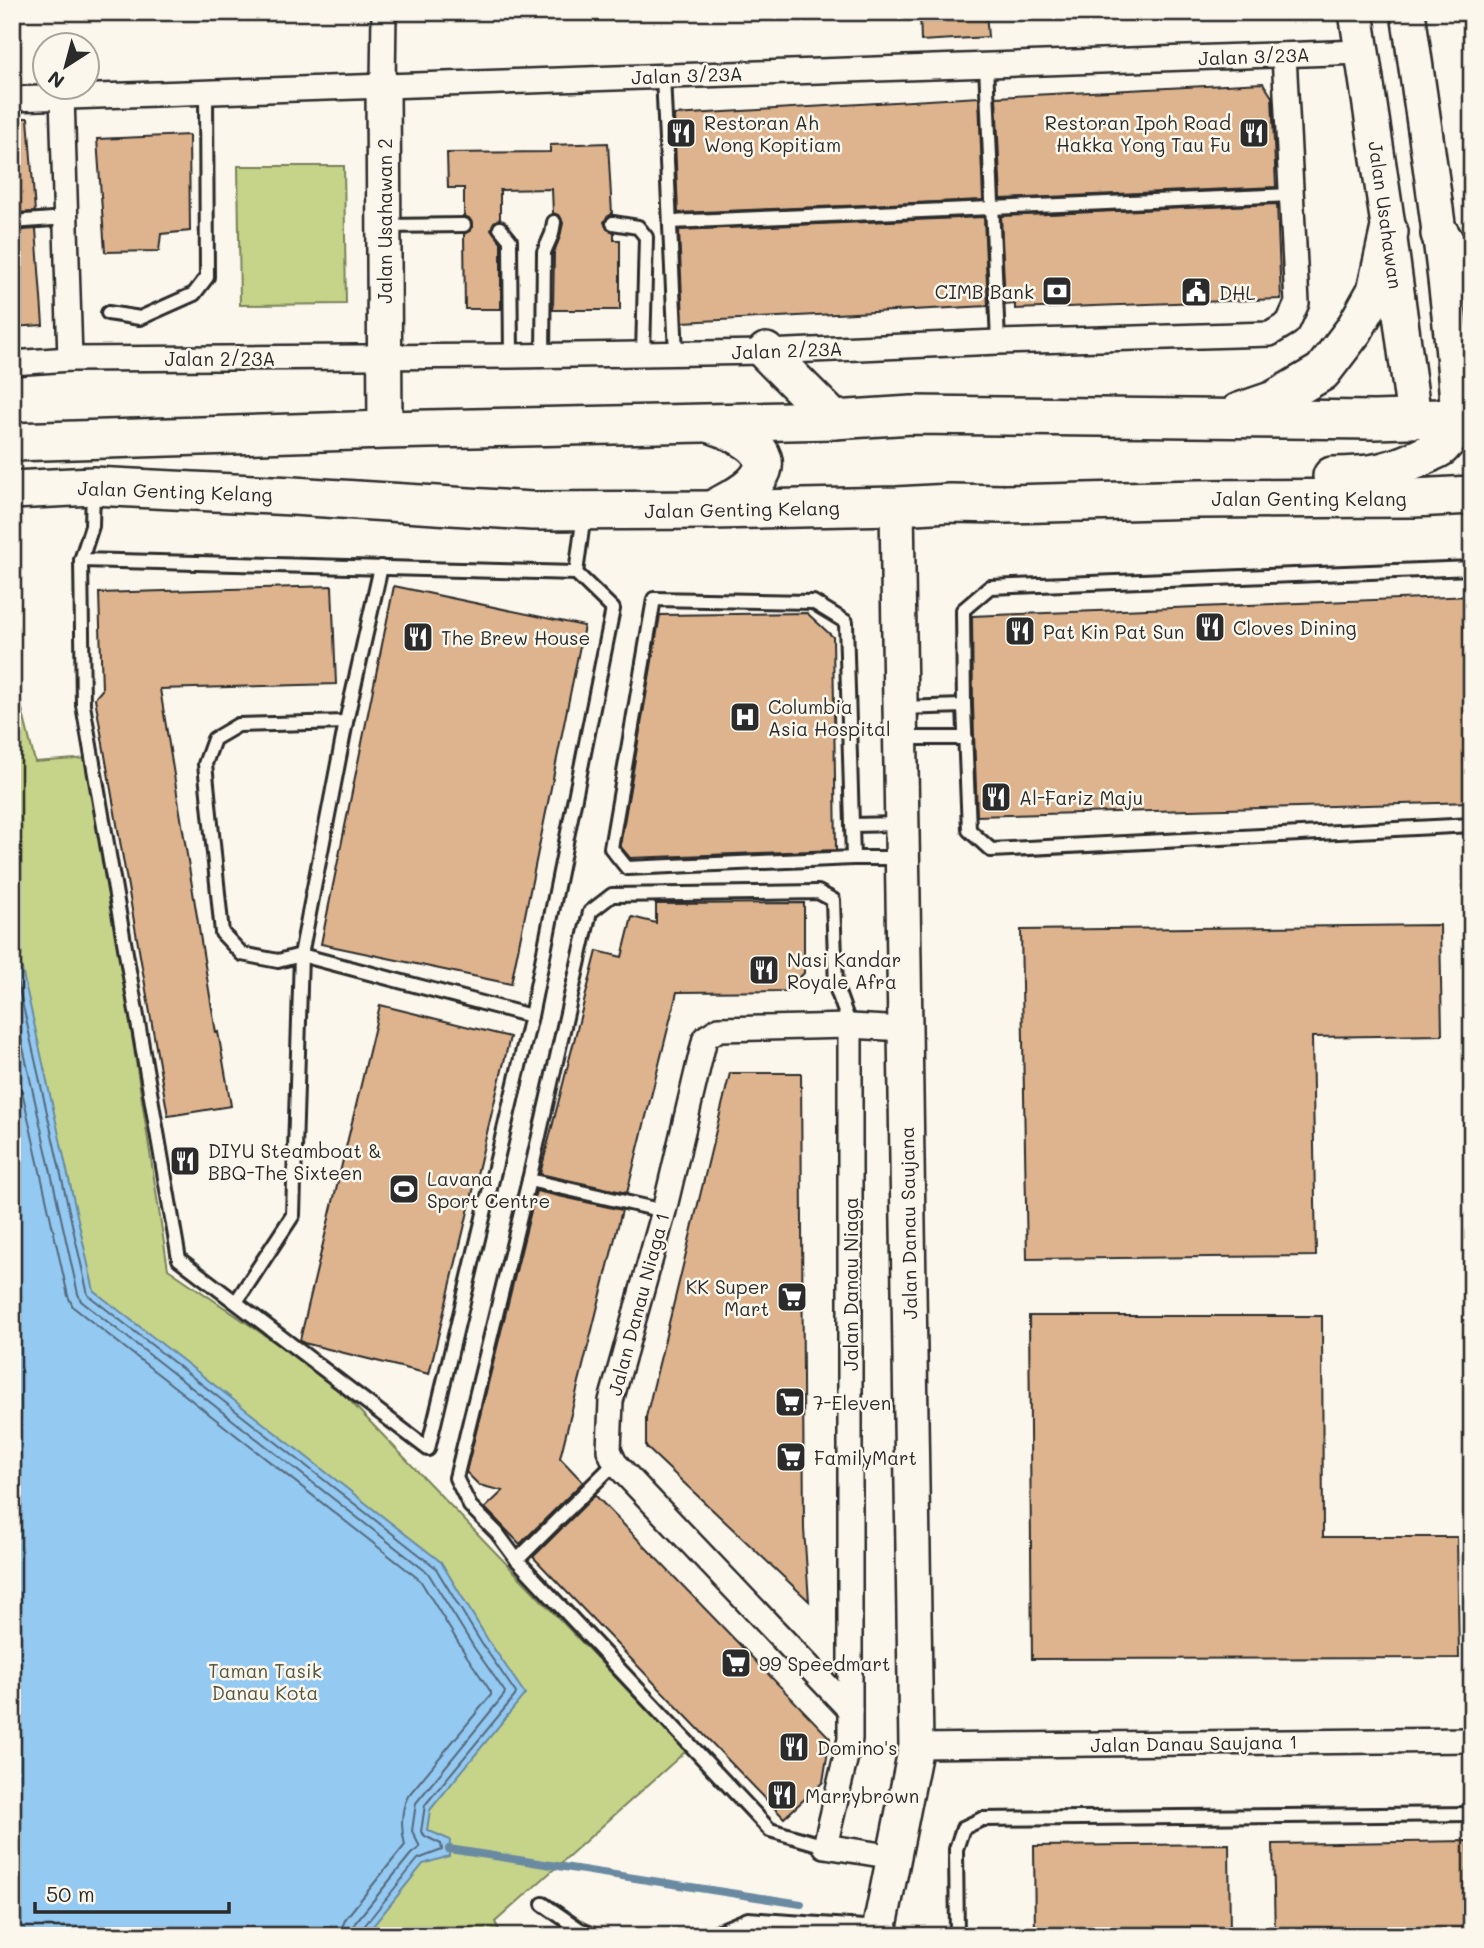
<svg xmlns="http://www.w3.org/2000/svg" width="1484" height="1948" viewBox="0 0 1484 1948" font-family="Mali,sans-serif">
<rect width="100%" height="100%" fill="#fbf7ec"/>
<filter id="ink" filterUnits="userSpaceOnUse"><feTurbulence type="fractalNoise" baseFrequency=".0143" numOctaves="2"/><feDisplacementMap in="SourceGraphic" scale="14" xChannelSelector="R" yChannelSelector="G"/><feConvolveMatrix kernelMatrix="1 2 1 2 8 2 1 2 1" color-interpolation-filters="sRGB"/></filter>
<g filter="url(#ink)">
<g fill="#c5d489" stroke="#78805a" stroke-width="2">
<path d="M 238,166 L 344,166 L 346,304 L 240,305 Z"/>
<path d="M 12,688 L 18,693 L 35,762 L 89,758 L 168,1269 L 330,1380 L 686,1751 L 495,1922 L 502,1936 L 12,1936 Z"/>
</g>
<path fill="#94c9f2" stroke="#6a8aa2" stroke-width="2" d="M 12,925 L 94,1291 L 441,1562 L 488,1640 L 525,1694 L 430,1810 L 427,1830 L 450,1840 L 449,1856 L 423,1864 L 365,1936 L 12,1936 Z"/>
<g fill="none" stroke-linecap="round" stroke-linejoin="round">
<g stroke="#556a7b" stroke-width="2">
<path d="M 12,957 L 88,1295 L 435,1567 L 482,1644 L 516,1693 L 515,1696 L 425,1805 L 421,1832 L 425,1836 L 441,1844 L 442,1850 L 418,1859 L 362,1929 L 361,1936"/>
<path d="M 12,998 L 78,1294 L 81,1301 L 428,1573 L 475,1649 L 505,1692 L 504,1695 L 416,1803 L 412,1831 L 420,1847 L 411,1854 L 355,1923 L 352,1936"/>
<path d="M 12,1046 L 68,1296 L 73,1307 L 420,1580 L 466,1655 L 491,1692 L 491,1695 L 408,1796 C 400,1812 401,1829 405,1845 L 346,1918 L 342,1927 L 341,1936"/>
</g>
<path stroke="#6a8aa2" stroke-width="8" d="M 449,1849 L 801,1904"/>
</g>
<g fill="#deb48f" stroke="#2b2b2b" stroke-width="2">
<path d="M 920,12 L 986,12 L 988,37 L 921,41 Z"/>
<path d="M 1263,83 L 1272,97 L 1276,187 L 1001,199 L 996,97 Z"/>
<path d="M 979,97 L 983,200 L 678,213 L 674,115 Z"/>
<path d="M 12,118 L 28,118 L 35,212 L 12,213 Z"/>
<path d="M 189,135 L 190,231 L 161,234 L 159,251 L 105,252 L 97,139 Z"/>
<path d="M 608,143 L 612,214 L 607,217 L 604,222 L 607,229 L 614,232 L 614,240 L 620,240 L 620,310 L 553,310 L 554,252 L 560,237 L 563,223 L 560,216 L 553,213 L 552,189 L 500,190 L 500,219 L 494,222 L 491,229 L 501,242 L 501,309 L 465,309 L 464,234 L 471,230 L 473,224 L 469,218 L 464,216 L 464,188 L 448,188 L 447,153 L 550,152 L 550,145 Z"/>
<path d="M 1277,204 L 1281,299 L 1015,309 L 1015,304 L 1005,305 L 1001,216 Z"/>
<path d="M 984,217 L 988,306 L 683,322 L 679,230 Z"/>
<path d="M 36,229 L 43,325 L 12,327 L 12,231 Z"/>
<path d="M 332,586 L 336,684 L 160,689 L 216,1033 L 218,1032 L 231,1106 L 168,1116 L 95,698 L 102,690 L 99,593 Z"/>
<path d="M 394,586 L 584,626 L 511,984 L 321,944 Z"/>
<path d="M 1472,596 L 1472,802 L 977,816 L 973,706 L 972,616 Z"/>
<path d="M 807,613 L 833,637 L 836,850 L 630,858 L 620,846 L 660,615 Z"/>
<path d="M 804,903 L 804,973 L 787,991 L 677,992 L 627,1193 L 540,1174 L 597,951 L 622,957 L 632,917 L 656,923 L 656,904 Z"/>
<path d="M 1440,925 L 1442,1035 L 1312,1037 L 1316,1256 L 1027,1259 L 1021,930 Z"/>
<path d="M 380,1005 L 510,1037 L 429,1374 L 304,1343 L 300,1340 Z"/>
<path d="M 730,1073 L 801,1073 L 804,1529 L 809,1601 L 646,1447 L 646,1417 Z"/>
<path d="M 536,1191 L 622,1210 L 560,1458 L 583,1482 L 520,1544 L 485,1508 L 503,1491 L 479,1485 L 466,1472 Z"/>
<path d="M 1029,1316 L 1322,1316 L 1323,1537 L 1457,1537 L 1459,1658 L 1032,1659 Z"/>
<path d="M 595,1495 L 830,1738 L 823,1782 L 784,1818 L 533,1557 Z"/>
<path d="M 1468,1841 L 1470,1936 L 1275,1936 L 1273,1844 Z"/>
<path d="M 1229,1844 L 1230,1936 L 1035,1936 L 1034,1846 Z"/>
</g>
<g fill="none" stroke-linecap="round" stroke-linejoin="round">
<g stroke="#2b2b2b" stroke-width="18">
<g id="lane">
<path d="M 986,65 L 998,342"/>
<path d="M 663,76 L 676,354"/>
<path d="M 12,222 L 66,218"/>
<path d="M 670,222 L 1292,195"/>
<path d="M 613,223 L 638,227 L 646,237 L 643,354"/>
<path d="M 384,226 L 464,225"/>
<path d="M 500,228 L 510,240 L 511,356"/>
<path d="M 108,313 L 140,318 L 194,294 L 207,277 L 206,91"/>
<path d="M 543,356 L 544,252 L 552,234 L 554,222"/>
<path d="M 81,560 L 83,705 L 179,1259 L 428,1449 L 531,1016 L 613,609 L 576,573 L 81,560 L 92,526 L 93,490"/>
<path d="M 381,567 L 346,722 L 301,955 L 531,1016"/>
<path d="M 1472,568 L 990,587 L 963,610 L 964,706 L 969,830 L 991,850 L 1472,825"/>
<path d="M 576,573 L 584,514"/>
<path d="M 900,708 L 964,706"/>
<path d="M 900,738 L 966,738"/>
<path d="M 852,825 L 900,824"/>
<path d="M 853,858 L 846,622 L 813,602 L 654,599 L 611,848 L 627,868 L 853,858 L 902,858"/>
<path d="M 529,1180 L 664,1211"/>
<path d="M 236,1302 L 293,1215 L 301,955 L 278,961 L 242,954 L 222,933 L 205,764 L 214,739 L 238,725 L 346,722"/>
<path d="M 517,1560 L 615,1463"/>
<path d="M 825,1846 L 770,1830 L 517,1560 L 497,1533 L 470,1506 L 456,1478 L 529,1180 L 590,912 L 612,895 L 818,892 L 833,900 L 836,987 L 850,1026"/>
<path d="M 543,1904 L 579,1929 L 595,1936"/>
<path d="M 707,1936 L 748,1919 L 879,1928"/>
<path d="M 957,1936 L 956,1849 L 963,1828 L 982,1819 L 1472,1814"/>
</g>
</g>
<g stroke="#2b2b2b" stroke-width="28">
<g id="street">
<path d="M 383,85 L 384,12"/>
<path d="M 62,96 L 70,359"/>
<path d="M 12,99 L 1362,52"/>
<path d="M 12,363 L 70,359 L 511,356 L 766,352 L 998,342 L 1270,334 L 1288,323 L 1297,303 L 1284,55"/>
<path d="M 850,1026 L 850,1739 L 825,1846 L 894,1857"/>
<path d="M 850,1710 L 615,1463 L 609,1450 L 611,1401 L 664,1211 L 705,1038 L 719,1029 L 850,1026 L 905,1029"/>
<path d="M 916,1746 L 1472,1740"/>
</g>
</g>
<g stroke="#2b2b2b" stroke-width="38">
<g id="secondary">
<path d="M 1356,12 L 1389,232 L 1414,418"/>
<path d="M 1408,12 C 1427,147 1449,281 1458,417"/>
<path d="M 383,85 L 385,430"/>
<path d="M 878,1936 L 916,1746 L 897,506"/>
</g>
</g>
<g stroke="#2b2b2b" stroke-width="42">
<g id="primary">
<path d="M 1440,234 L 1460,266 L 1472,280"/>
<path d="M 766,352 L 834,420"/>
<path d="M 1239,412 L 1274,400 L 1322,372 L 1354,330 L 1376,291 L 1389,232"/>
<path d="M 712,424 C 732,431 779,449 758,478 C 747,493 727,501 712,510"/>
<path d="M 12,442 L 385,430 L 834,420 L 912,415 L 1374,420 L 1472,417"/>
<path d="M 1332,476 C 1371,476 1393,472 1428,454 C 1432,451 1439,450 1442,446 C 1449,439 1455,427 1458,417"/>
<path d="M 12,490 L 93,486 L 293,496 L 532,511 L 712,510 L 897,506 L 950,503 L 1005,504 L 1198,499 L 1414,498 L 1472,495"/>
</g>
</g>
<use href="#lane" stroke="#fbf7ec" stroke-width="12"/>
<use href="#street" stroke="#fbf7ec" stroke-width="23"/>
<use href="#secondary" stroke="#fbf7ec" stroke-width="33"/>
<use href="#primary" stroke="#fbf7ec" stroke-width="37"/>
</g>
</g>
<defs>
<g id="restaurant-square" transform="scale(1.575)"><rect x="-9" y="-9" width="18" height="18" rx="4" fill="#2b2b2b" stroke="#fbf7ec"/><path d="M-5-6h1v4h1v-4h1v4h1v-4h1v5L-1.5 .5V6h-2V.5L-5-1ZM5-6V6H3V1.5H1.5Q1.5-4 5-6Z" fill="#fff"/></g>
<g id="bank-square" transform="scale(1.575)"><rect x="-9" y="-9" width="18" height="18" rx="4" fill="#2b2b2b" stroke="#fbf7ec"/><path d="M-6-4H6V4H-6ZM0-2.3a2.3 2.3 0 1 0 0 4.6a2.3 2.3 0 1 0 0-4.6Z" fill="#fff"/></g>
<g id="civic-square" transform="scale(1.575)"><rect x="-9" y="-9" width="18" height="18" rx="4" fill="#2b2b2b" stroke="#fbf7ec"/><path d="M-.6-6.5H3V-4.5H.6V-3L4-1V1h2V6H-6V1h2V-1L-.6-3ZM-1.2 2.5V6h2.4V2.5Z" fill="#fff"/></g>
<g id="hospital-square" transform="scale(1.575)"><rect x="-9" y="-9" width="18" height="18" rx="4" fill="#2b2b2b" stroke="#fbf7ec"/><path d="M-5-5h3v3.5h4V-5h3V5h-3V1.5h-4V5h-3Z" fill="#fff"/></g>
<g id="stadium-square" transform="scale(1.575)"><rect x="-9" y="-9" width="18" height="18" rx="4" fill="#2b2b2b" stroke="#fbf7ec"/><path d="M0-5a6.5 5 0 1 0 0 10a6.5 5 0 1 0 0-10ZM-3.5-1.8h7v3.6h-7Z" fill="#fff"/></g>
<g id="supermarket-square" transform="scale(1.575)"><rect x="-9" y="-9" width="18" height="18" rx="4" fill="#2b2b2b" stroke="#fbf7ec"/><path d="M-6-5.5h2.5l.6 2H6L4.5 2H-2.5L-4.4-4H-6ZM-1.5 3.2a1.3 1.3 0 1 0 .1 0ZM3 3.2a1.3 1.3 0 1 0 .1 0Z" fill="#fff"/></g>
</defs>
<g fill-rule="evenodd">
<use href="#restaurant-square" x="681" y="133"/>
<use href="#restaurant-square" x="1254" y="133"/>
<use href="#bank-square" x="1057" y="291"/>
<use href="#civic-square" x="1196" y="292"/>
<use href="#restaurant-square" x="1210" y="627"/>
<use href="#restaurant-square" x="1020" y="631"/>
<use href="#restaurant-square" x="418" y="637"/>
<use href="#hospital-square" x="745" y="717"/>
<use href="#restaurant-square" x="996" y="797"/>
<use href="#restaurant-square" x="764" y="970"/>
<use href="#restaurant-square" x="185" y="1161"/>
<use href="#stadium-square" x="404" y="1189"/>
<use href="#supermarket-square" x="792" y="1297"/>
<use href="#supermarket-square" x="790" y="1402"/>
<use href="#supermarket-square" x="791" y="1457"/>
<use href="#supermarket-square" x="736" y="1663"/>
<use href="#restaurant-square" x="794" y="1747"/>
<use href="#restaurant-square" x="782" y="1795"/>
</g>
<g text-anchor="middle" dominant-baseline="central" stroke-width="5" stroke-linejoin="round" paint-order="stroke">
<g font-size="19" fill="#2b2b2b" stroke="#fbf7ec">
<text transform="translate(1254 56) rotate(-2)">Jalan 3/23A</text>
<text transform="translate(687 75) rotate(-2)">Jalan 3/23A</text>
<text transform="translate(1386 215) rotate(82)">Jalan Usahawan</text>
<text transform="translate(384 221) rotate(-90)">Jalan Usahawan 2</text>
<text transform="translate(787 350) rotate(-2)">Jalan 2/23A</text>
<text x="220" y="358">Jalan 2/23A</text>
<text transform="translate(175 491) rotate(2)">Jalan Genting Kelang</text>
<text x="1309" y="498">Jalan Genting Kelang</text>
<text transform="translate(742 509) rotate(-1)">Jalan Genting Kelang</text>
<text transform="translate(908 1223) rotate(-91)">Jalan Danau Saujana</text>
<text transform="translate(850 1284) rotate(-90)">Jalan Danau Niaga</text>
<text transform="translate(638 1304) rotate(-75)">Jalan Danau Niaga 1</text>
<text transform="translate(1194 1743) rotate(-1)">Jalan Danau Saujana 1</text>
</g>
<g font-size="19" fill="#2b2b2b" stroke="#fbf7ec" text-anchor="start">
<text x="704" y="122">Restoran Ah<tspan x="704" dy="22">Wong Kopitiam</tspan></text>
<text x="1231" y="122" text-anchor="end">Restoran Ipoh Road<tspan x="1231" dy="22">Hakka Yong Tau Fu</tspan></text>
<text x="1034" y="291" text-anchor="end">CIMB Bank</text>
<text x="1219" y="292">DHL</text>
<text x="1233" y="627">Cloves Dining</text>
<text x="1043" y="631">Pat Kin Pat Sun</text>
<text x="441" y="637">The Brew House</text>
<text x="768" y="706">Columbia<tspan x="768" dy="22">Asia Hospital</tspan></text>
<text x="1019" y="797">Al-Fariz Maju</text>
<text x="787" y="959">Nasi Kandar<tspan x="787" dy="22">Royale Afra</tspan></text>
<text x="208" y="1150">DIYU Steamboat &amp;<tspan x="208" dy="22">BBQ-The Sixteen</tspan></text>
<text x="427" y="1178">Lavana<tspan x="427" dy="22">Sport Centre</tspan></text>
<text x="769" y="1286" text-anchor="end">KK Super<tspan x="769" dy="22">Mart</tspan></text>
<text x="813" y="1402">7-Eleven</text>
<text x="814" y="1457">FamilyMart</text>
<text x="759" y="1663">99 Speedmart</text>
<text x="817" y="1747">Domino's</text>
<text x="805" y="1795">Marrybrown</text>
</g>
<g font-size="19" fill="#525542" stroke="#fbf7ec">
<text x="265" y="1670">Taman Tasik<tspan x="265" dy="22">Danau Kota</tspan></text>
</g>
</g>
<rect width="1484" height="1948" fill="none" stroke="#fbf7ec" stroke-width="42"/>
<rect x="21" y="21" width="1442" height="1906" fill="none" stroke="#2b2b2b" stroke-width="2.5" filter="url(#ink)"/>
<g transform="translate(66 66) rotate(216)"><circle r="33" fill="#fbf7ec" stroke="#a8a59f" stroke-width="2"/>
<path d="M0-5L12 26L0 18L-12 26Z" fill="#2b2b2b"/>
<text y="-10" font-size="19" font-weight="bold" text-anchor="middle" fill="#2b2b2b">N</text>
</g>
<path d="M35 1902v10h194v-10" fill="none" stroke="#2b2b2b" stroke-width="3.5"/>
<text x="46" y="1902" font-size="21" fill="#2b2b2b" stroke="#fbf7ec" stroke-width="5" paint-order="stroke">50 m</text>
</svg>
